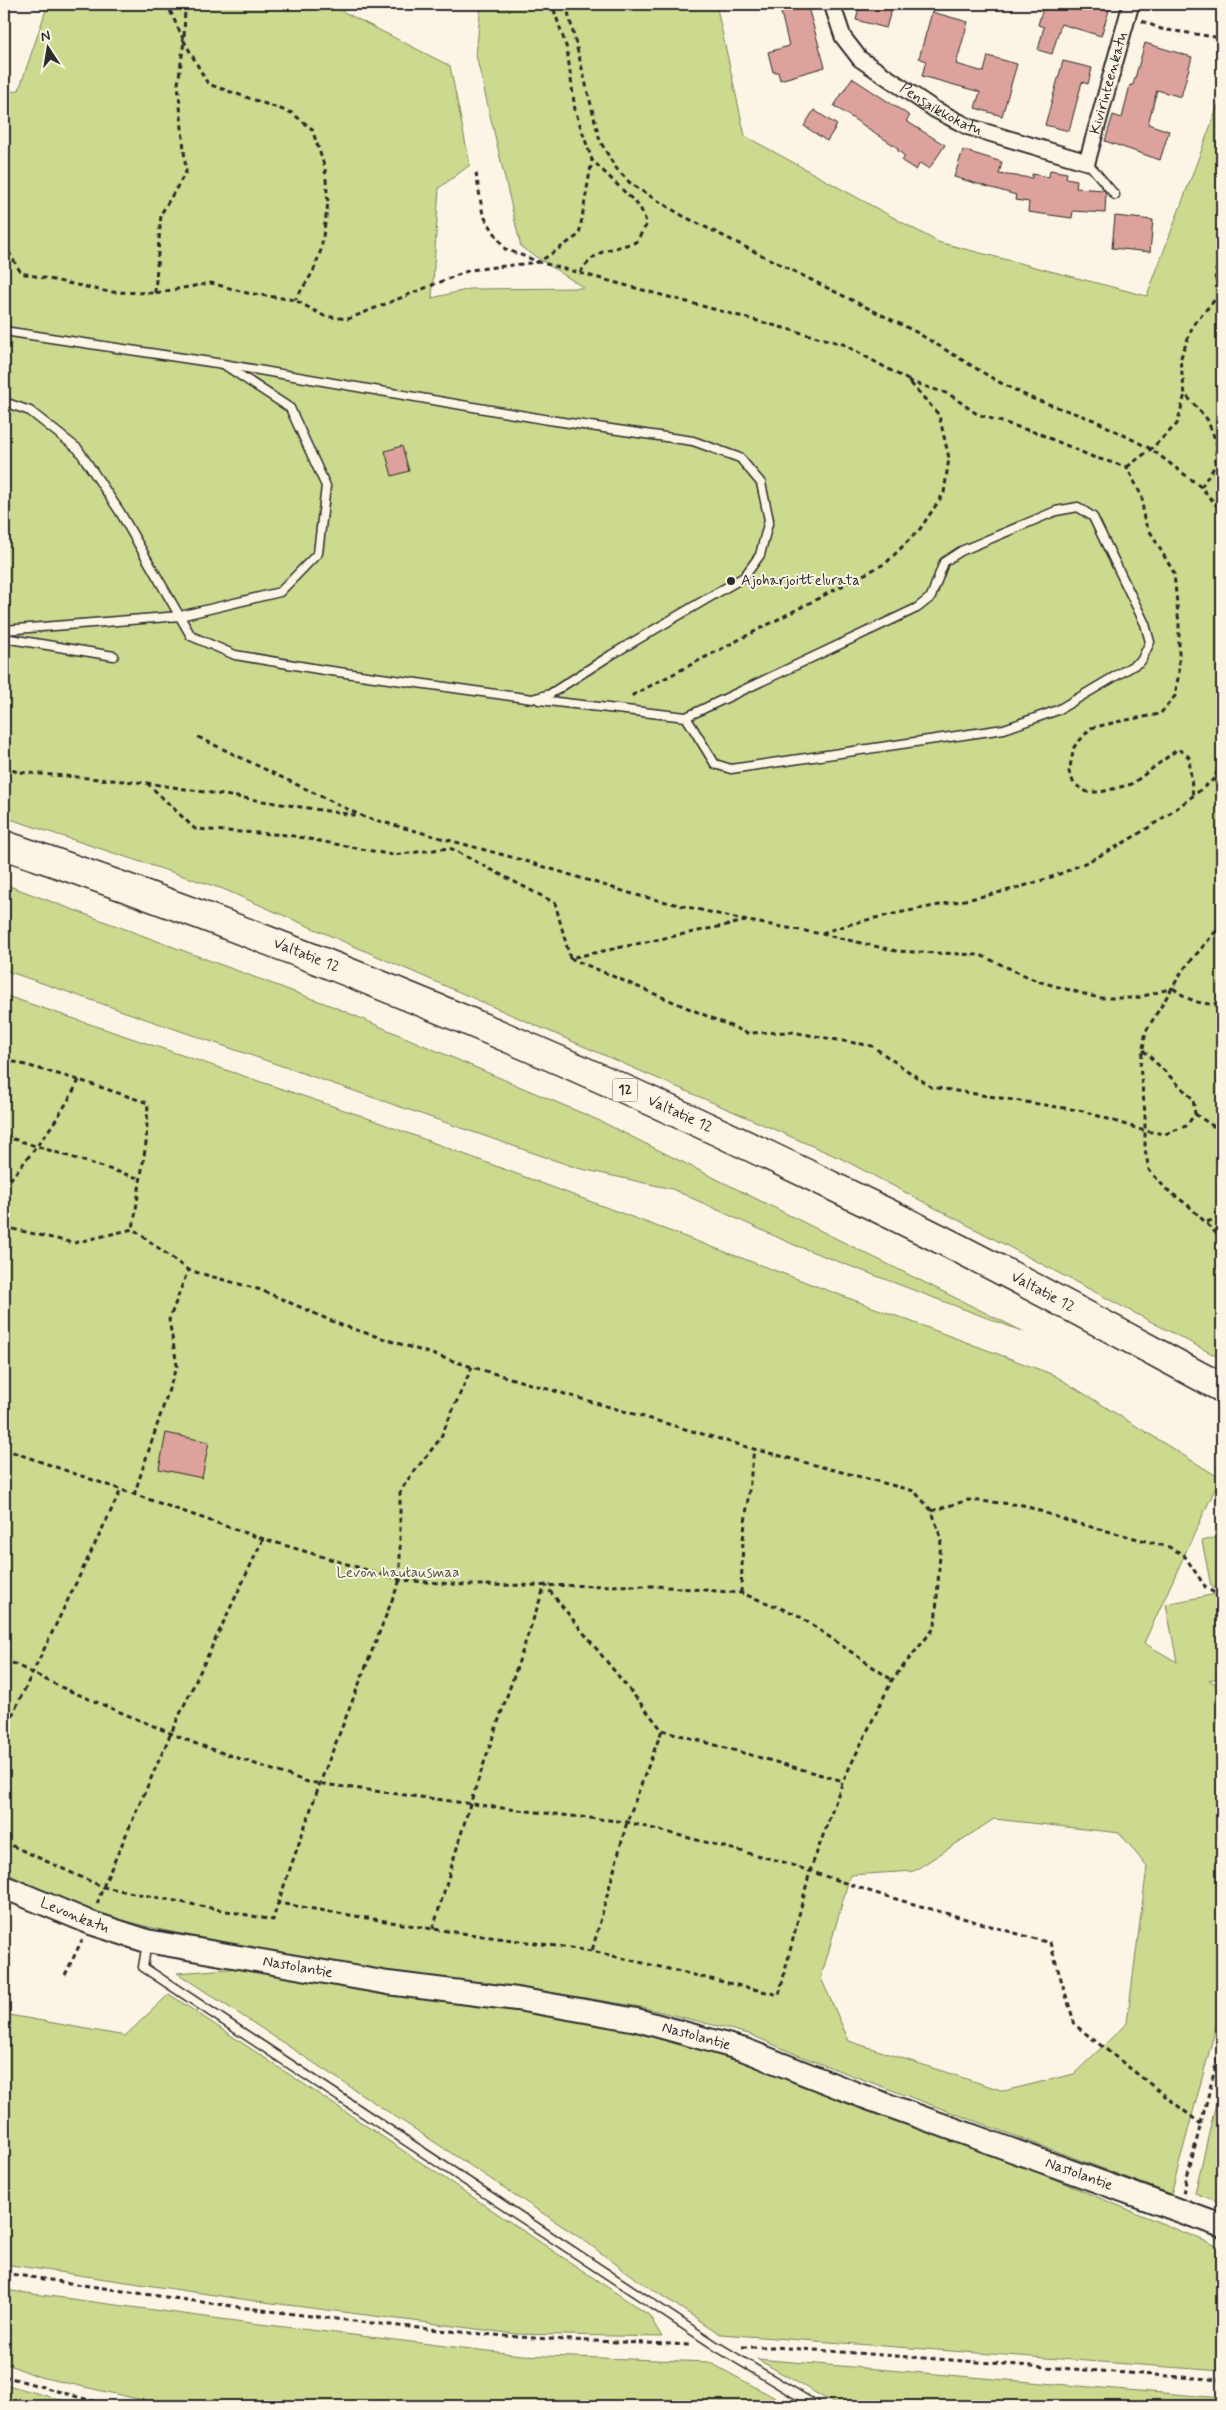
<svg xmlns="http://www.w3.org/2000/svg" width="1226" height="2410" viewBox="0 0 1226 2410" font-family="Mynerve,sans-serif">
<rect width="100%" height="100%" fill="#fcf5e5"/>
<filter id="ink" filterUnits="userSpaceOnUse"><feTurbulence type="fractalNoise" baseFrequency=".02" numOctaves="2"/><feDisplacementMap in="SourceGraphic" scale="10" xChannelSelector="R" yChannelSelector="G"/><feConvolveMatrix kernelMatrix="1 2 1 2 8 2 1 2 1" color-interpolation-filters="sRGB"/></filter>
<g filter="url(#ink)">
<g fill="#cbda8e" stroke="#7b825c" fill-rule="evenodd">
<path d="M 43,4 L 342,4 L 338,9 L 450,66 L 470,165 L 439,188 L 432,298 L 470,289 L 584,288 L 521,247 L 476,55 L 481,4 L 716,4 L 745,136 L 938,242 L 1147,296 L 1222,95 L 1222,1359 L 842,1159 L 223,889 L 4,817 L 4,93 L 19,90 L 47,7 Z"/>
<path d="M 4,884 L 332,1006 L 598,1120 L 1024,1332 L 792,1244 L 672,1189 L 577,1168 L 4,970 Z"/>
<path d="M 4,995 L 362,1116 L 1054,1375 L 1220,1478 L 1144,1643 L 1177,1662 L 1166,1604 L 1216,1594 L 1220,1615 L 1222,1615 L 1222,1677 L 1209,1680 L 1222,1688 L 1222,2004 L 1171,2194 L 800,2056 L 749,2034 L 641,2007 L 523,1988 L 394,1972 L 258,1950 L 153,1928 L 102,1915 L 50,1894 L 4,1872 ZM 994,1819 L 1120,1833 L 1147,1867 L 1127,2023 L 1074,2074 L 1004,2091 L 849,2041 L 821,1978 L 850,1875 L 914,1871 Z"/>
<path d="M 1222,1536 L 1222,1593 L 1211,1586 L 1202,1541 Z"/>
<path d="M 240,1968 L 378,1993 L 514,2010 L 634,2031 L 738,2060 L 799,2085 L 1000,2157 L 1222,2248 L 1222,2371 L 720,2334 L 629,2274 L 585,2241 L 177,1973 Z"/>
<path d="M 169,1994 L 649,2315 L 662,2337 L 516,2334 L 248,2300 L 4,2264 L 4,2014 L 125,2036 Z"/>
<path d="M 1222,2077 L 1222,2203 L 1195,2193 Z"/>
<path d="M 4,2290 L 251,2323 L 522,2355 L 709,2362 L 790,2406 L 169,2406 L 40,2377 L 4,2363 Z"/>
<path d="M 757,2359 L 1222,2398 L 1222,2406 L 838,2406 Z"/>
<path d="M 4,2384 L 83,2406 L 4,2406 Z"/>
</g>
<g fill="#dca29b" stroke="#2b2b2b">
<path d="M 779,4 L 807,4 L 825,67 L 780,80 L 778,72 L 773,72 L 768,52 L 789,46 Z"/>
<path d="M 860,4 L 893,4 L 886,28 L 856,20 Z"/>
<path d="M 1044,4 L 1111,4 L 1101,36 L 1061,24 L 1052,54 L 1038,50 L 1044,27 L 1038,25 Z"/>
<path d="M 932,12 L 968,22 L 956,64 L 984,72 L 988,56 L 1017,64 L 1002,116 L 975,108 L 980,92 L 922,76 L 926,61 L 919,58 Z"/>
<path d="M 1145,43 L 1192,57 L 1181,97 L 1157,90 L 1148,124 L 1169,131 L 1160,160 L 1105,141 L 1113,115 L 1122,118 L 1130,85 L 1133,85 Z"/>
<path d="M 1063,61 L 1092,68 L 1088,84 L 1082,82 L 1069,131 L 1045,125 Z"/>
<path d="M 852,78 L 910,116 L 906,121 L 945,145 L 929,169 L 920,163 L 916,170 L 902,161 L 905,156 L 897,150 L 898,148 L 834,106 Z"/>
<path d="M 814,110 L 837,125 L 827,141 L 804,126 Z"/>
<path d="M 963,150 L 1002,162 L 999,174 L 1032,178 L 1032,174 L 1049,177 L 1050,170 L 1067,173 L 1066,178 L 1077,180 L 1076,188 L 1104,190 L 1106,193 L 1105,213 L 1073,211 L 1072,218 L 1028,212 L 1029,202 L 1015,200 L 1016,195 L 954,177 Z"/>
<path d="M 1115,216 L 1153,220 L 1150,252 L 1112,248 Z"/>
<path d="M 402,446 L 409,471 L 392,476 L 385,451 Z"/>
<path d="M 166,1433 L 209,1442 L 202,1478 L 159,1469 Z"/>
</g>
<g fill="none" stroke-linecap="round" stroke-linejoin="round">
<g stroke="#2b2b2b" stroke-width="11">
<g id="lane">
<path d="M 1087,162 L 1115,195"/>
<path d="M 4,331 L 223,364 L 549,420 L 693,441 L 740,458 L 761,483 L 769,520 L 760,555 L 744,577 L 611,655 L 550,694 L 532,699 L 324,670 L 235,655 L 191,636 L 120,512 L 78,449 L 30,411 L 4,402"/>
<path d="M 4,630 L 180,616 L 280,592 L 318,553 L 326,486 L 290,408 L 226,366"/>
<path d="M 4,638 L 114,656"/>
<path d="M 539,700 L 686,717 L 917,608 L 931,597 L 944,562 L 961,551 L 1056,511 L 1078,507 L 1093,517 L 1145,624 L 1150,642 L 1141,661 L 1058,710 L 1004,729 L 731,769 L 715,764 L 686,717"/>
<path d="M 147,1943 L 143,1967 L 716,2346 L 816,2406"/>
</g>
</g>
<g stroke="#2b2b2b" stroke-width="19">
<g id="street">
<path id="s1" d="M 832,4 L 843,37 L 860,59 L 934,109 L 969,127 L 1087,162 L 1131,4"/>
</g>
</g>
<g stroke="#2b2b2b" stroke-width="26">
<g id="secondary">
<path id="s2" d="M 4,1887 L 91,1923 L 147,1941 L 388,1983 L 517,1999 L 637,2020 L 745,2050 L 862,2096 L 1222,2226"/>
</g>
</g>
<g stroke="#2b2b2b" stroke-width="31">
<g id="highway">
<path id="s3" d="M 4,845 C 299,945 586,1065 865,1202 C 986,1260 1104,1325 1222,1388"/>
</g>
</g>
<g stroke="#2b2b2b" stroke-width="3" stroke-dasharray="5 4" stroke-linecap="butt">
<path d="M 185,4 L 184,41 L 208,84 L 292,113 L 312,129 L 325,168 L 328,203 L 321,250 L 313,272 L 295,300"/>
<path d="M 566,4 L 600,141 L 615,167 L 632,185 L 683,216 L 916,332 L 997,381 L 1031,398 L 1094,420 L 1151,449 L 1201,487 L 1222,512"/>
<path d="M 1142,21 L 1161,29 L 1222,38"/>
<path d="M 476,173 L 483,215 L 505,249 L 539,262 L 843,344 L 908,380 L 939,415 L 949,458 L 944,493 L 920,529 L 886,563 L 629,697"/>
<path d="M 4,244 L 21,273 L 109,292 L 155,293 L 211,283 L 247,293 L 295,300 L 324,316 L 348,319 L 470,270 L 539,262 L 579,235 L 592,160 L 575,110 L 567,49 L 552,4"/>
<path d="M 580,273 C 597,248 608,251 636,242 L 647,224 L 640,207 L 592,160"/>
<path d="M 155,293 L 161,214 L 186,172 L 178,84 L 184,41 L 167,4"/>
<path d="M 908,381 L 949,394 L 977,414 L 1040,434 L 1093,457 L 1127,467 L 1142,497 L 1144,521 L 1174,573 L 1179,625 L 1179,672 L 1175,696 L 1160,714 L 1121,721 L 1091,728 L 1074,747 L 1069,772 L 1074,784 L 1087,792 L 1101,792 L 1132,784 L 1178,749 L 1189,757 L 1193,797"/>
<path d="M 1127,467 L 1151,449 L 1177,424 L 1185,394"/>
<path d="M 1201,487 L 1215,466 L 1217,444 L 1207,419 L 1185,394 L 1180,360 L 1193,325 L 1219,295 L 1215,275 L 1222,246 L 1222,206"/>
<path d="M 198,737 L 364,817 L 522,860 L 636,895 L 748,921 L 822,934 L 896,951 L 980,955 L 1037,981 L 1099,998 L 1136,998 L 1173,988"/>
<path d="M 1222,753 L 1215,778 L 1222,803"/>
<path d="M 4,766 L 17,772 L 147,783 L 359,816"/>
<path d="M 147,783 L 195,829 L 288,835 L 393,855 L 450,848 L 555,903 L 570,958 L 746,921"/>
<path d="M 1222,924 L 1183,970 L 1146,1031 L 1140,1066 L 1145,1113 L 1145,1149 L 1149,1170 L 1166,1189 L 1189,1206 L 1222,1239"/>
<path d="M 822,933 C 897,907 979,904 1054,876 C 1112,854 1168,818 1215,778"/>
<path d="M 570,958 L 747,1033 L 792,1032 L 872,1046 L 931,1087 L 1083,1111 L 1145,1131 L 1165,1134 L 1186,1126 L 1195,1114 L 1193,1099 L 1143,1050"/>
<path d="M 1173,988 C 1189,1001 1202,1006 1222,1003"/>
<path d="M 4,1059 L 79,1080 L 148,1103 L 146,1143 L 133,1229"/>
<path d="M 1195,1114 L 1222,1132"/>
<path d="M 4,1136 L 141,1179"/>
<path d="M 4,1187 C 32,1153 60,1119 79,1080"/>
<path d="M 1207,1222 L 1222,1216"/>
<path d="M 4,1227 L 74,1243 L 133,1229 L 188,1270"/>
<path d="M 4,1449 L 254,1536 L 400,1580 L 466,1585 L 655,1586 L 741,1593 L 796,1614 L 892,1680"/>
<path d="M 134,1495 L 177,1365 L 169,1320 L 188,1270 L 261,1290 L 341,1325 L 472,1367 L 754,1449 L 914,1491 L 932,1511 L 941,1539 L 935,1627 L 892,1680 L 843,1781 L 810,1871 L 779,1995 L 592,1951 L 433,1929 L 278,1903 L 320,1783 L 400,1580 L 400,1493 L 406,1482 L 440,1439 L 472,1367"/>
<path d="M 932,1511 L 968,1500 L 1023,1505 L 1068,1521 L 1169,1547 L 1184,1555 L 1206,1588 L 1222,1597"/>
<path d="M 741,1593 L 743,1540 L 754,1449"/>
<path d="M 4,1659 L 63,1688 L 194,1743 L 308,1782 L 517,1810 L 627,1822 L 783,1862 L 875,1893 L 1050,1943 L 1075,2025 L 1201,2124"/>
<path d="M 662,1730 L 843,1781"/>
<path d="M 4,1732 L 121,1490"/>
<path d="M 4,1842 L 103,1887 L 273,1920 L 278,1903"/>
<path d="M 97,1904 L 103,1887 L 171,1733 L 263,1539"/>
<path d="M 433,1929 L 470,1804 L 545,1585 L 662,1730 L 627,1822 L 592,1951"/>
<path d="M 65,1975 L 82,1940"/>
<path d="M 1183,2193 L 1222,2042"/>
<path d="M 4,2273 C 171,2299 338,2322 506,2336 C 568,2341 630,2342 691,2345"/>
<path d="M 742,2347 L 774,2347 L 1222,2380"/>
<path d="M 4,2376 L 110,2406"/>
</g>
<use href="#lane" stroke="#fcf5e5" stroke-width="8"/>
<use href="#street" stroke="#fcf5e5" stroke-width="15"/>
<use href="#secondary" stroke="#fcf5e5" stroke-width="22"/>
<use href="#highway" stroke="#fcf5e5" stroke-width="28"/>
</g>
</g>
<circle fill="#2b2b2b" stroke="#fcf5e5" stroke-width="2" cx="731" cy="581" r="5"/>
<g text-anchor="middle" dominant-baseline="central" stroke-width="4" stroke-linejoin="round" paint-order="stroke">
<rect fill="#fcf5e5" stroke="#6a6863" stroke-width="1" x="612.5" y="1078.5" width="25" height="23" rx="4"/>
<g font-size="14" font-weight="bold" fill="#2b2b2b">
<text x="625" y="1090">12</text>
</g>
<g font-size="15" fill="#2b2b2b" stroke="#fcf5e5">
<text stroke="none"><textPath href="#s1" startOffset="396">Kivirinteenkatu</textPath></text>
<text stroke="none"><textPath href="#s1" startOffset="158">Pensaikkokatu</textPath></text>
<text stroke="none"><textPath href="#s3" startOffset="322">Valtatie 12</textPath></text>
<text stroke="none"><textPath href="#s3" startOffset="728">Valtatie 12</textPath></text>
<text stroke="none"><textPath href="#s3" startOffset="1132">Valtatie 12</textPath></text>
<text stroke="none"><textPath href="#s2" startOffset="76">Levonkatu</textPath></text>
<text stroke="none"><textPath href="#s2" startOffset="306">Nastolantie</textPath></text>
<text stroke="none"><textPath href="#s2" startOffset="711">Nastolantie</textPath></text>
<text stroke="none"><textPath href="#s2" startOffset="1118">Nastolantie</textPath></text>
</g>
<g font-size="15" fill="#2b2b2b" stroke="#fcf5e5" text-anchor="start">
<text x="741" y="581">Ajoharjoittelurata</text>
</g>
<g font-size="15" fill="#535744" stroke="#fcf5e5">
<text x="398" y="1573">Levon hautausmaa</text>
</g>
</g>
<rect width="1226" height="2410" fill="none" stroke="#fcf5e5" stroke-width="20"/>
<rect x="10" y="10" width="1206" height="2390" fill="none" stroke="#2b2b2b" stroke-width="2" filter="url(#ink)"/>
<g transform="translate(48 48) rotate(348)" stroke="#fcf5e5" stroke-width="4" paint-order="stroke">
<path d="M0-4L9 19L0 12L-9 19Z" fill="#2b2b2b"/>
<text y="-8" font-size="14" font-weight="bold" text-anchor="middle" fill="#2b2b2b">N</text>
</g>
</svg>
